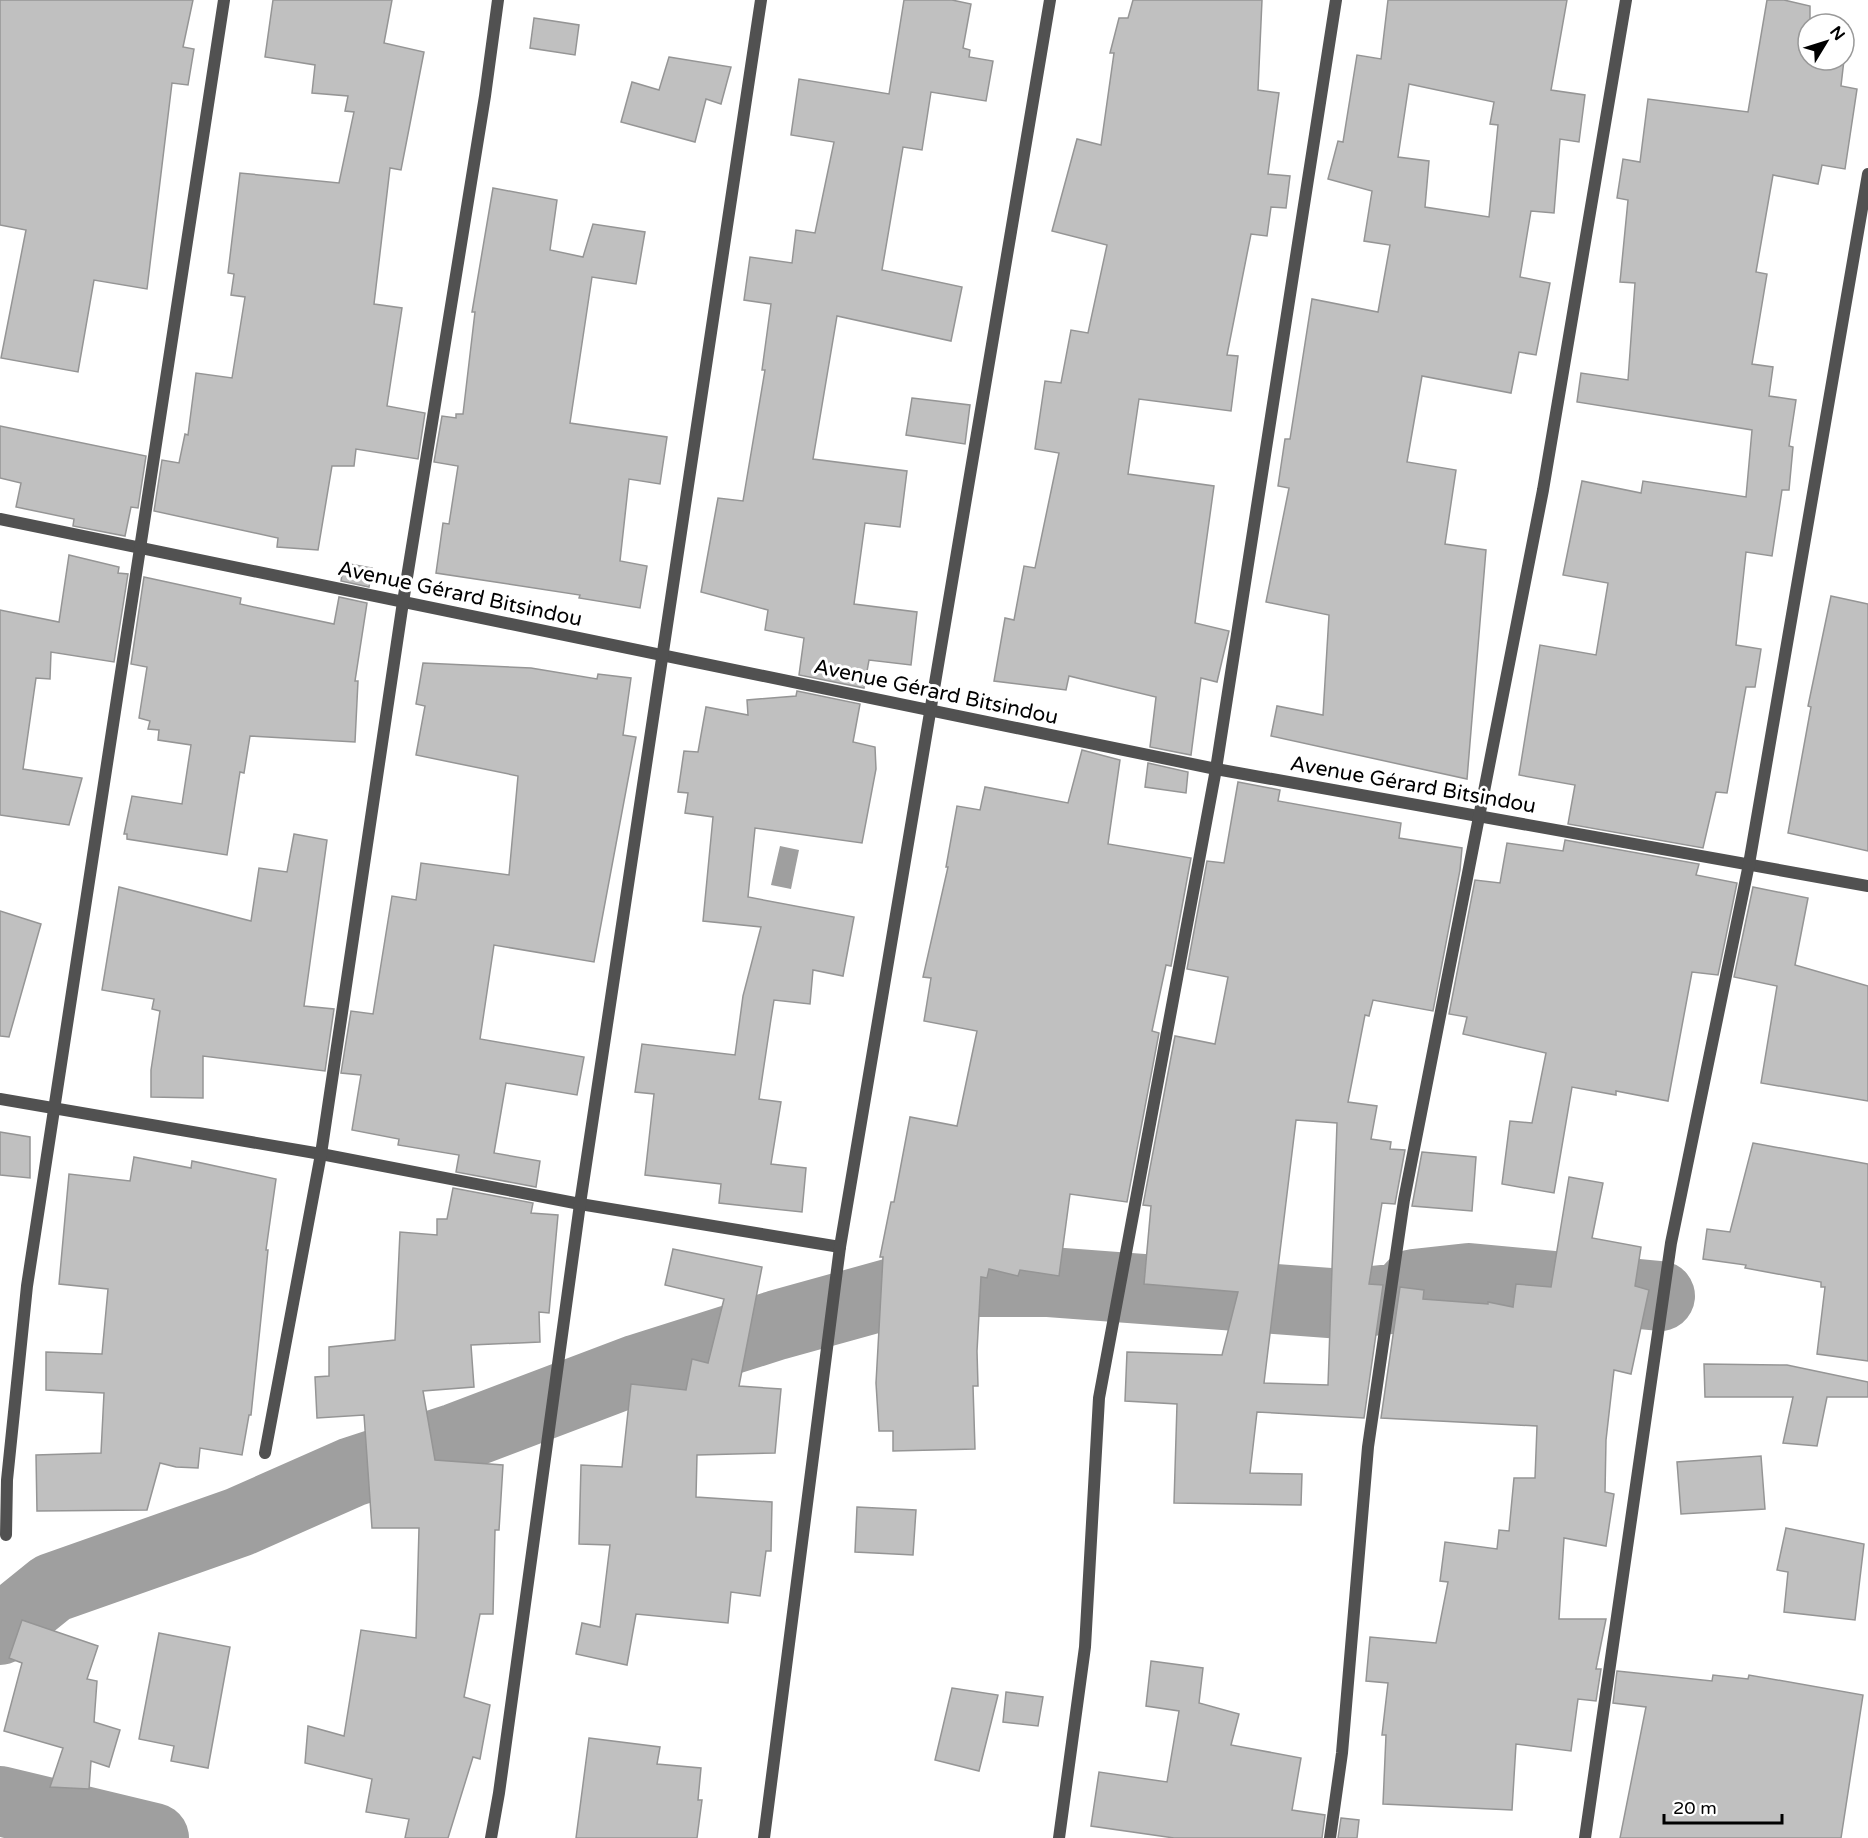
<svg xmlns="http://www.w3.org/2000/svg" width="1868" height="1838" viewBox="0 0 1868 1838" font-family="'Varela Round',sans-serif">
<rect width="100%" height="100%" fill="#fff"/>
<path fill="#9f9f9f" d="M 780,846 L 799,850 L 791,889 L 771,885 Z"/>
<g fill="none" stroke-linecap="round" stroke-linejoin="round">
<g stroke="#9f9f9f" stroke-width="70">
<path d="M 0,1630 L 52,1588 L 239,1522 L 352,1472 L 456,1438 L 638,1369 L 777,1325 L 932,1282 L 1049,1282 L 1343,1304 L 1401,1298 L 1414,1284 L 1469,1278 L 1660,1296"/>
<path d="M 0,1801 L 154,1838"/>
</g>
</g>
<g fill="#c0c0c0" stroke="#959595" stroke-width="1.5" fill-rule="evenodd">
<path d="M 0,0 L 193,0 L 183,47 L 194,49 L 188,85 L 172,83 L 147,289 L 94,280 L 78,372 L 1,358 L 26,230 L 0,225 Z"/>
<path d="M 273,0 L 392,0 L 384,43 L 424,52 L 401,170 L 390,168 L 374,304 L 402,308 L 387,406 L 425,413 L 418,459 L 356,449 L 354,466 L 332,466 L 318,550 L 277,547 L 278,538 L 154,511 L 162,460 L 179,463 L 185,434 L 188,435 L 196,373 L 232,378 L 245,297 L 231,295 L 234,274 L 228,273 L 240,173 L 339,183 L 354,112 L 345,111 L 348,96 L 312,93 L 315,65 L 265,57 Z"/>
<path d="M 904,0 L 952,0 L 971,4 L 963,48 L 970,50 L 969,57 L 993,61 L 986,101 L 931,92 L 922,150 L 903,147 L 882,270 L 962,287 L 951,341 L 837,316 L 813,459 L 907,471 L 900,527 L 865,523 L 854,604 L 917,612 L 911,665 L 869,660 L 864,688 L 799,675 L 804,638 L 765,630 L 768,610 L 701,592 L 718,498 L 743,501 L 765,370 L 762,370 L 771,304 L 744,300 L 750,257 L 792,263 L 796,230 L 815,233 L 834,142 L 791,135 L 799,79 L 889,94 Z"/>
<path d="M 1133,0 L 1262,0 L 1258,90 L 1279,93 L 1268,174 L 1290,176 L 1286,208 L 1271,207 L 1267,236 L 1251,234 L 1227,355 L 1238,356 L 1231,411 L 1139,399 L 1128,474 L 1214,486 L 1195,623 L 1229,631 L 1217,682 L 1201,678 L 1191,755 L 1150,747 L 1156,697 L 1069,676 L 1066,690 L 994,681 L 1005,618 L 1014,620 L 1024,566 L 1035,568 L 1059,453 L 1035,449 L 1045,381 L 1061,383 L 1071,330 L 1088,333 L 1107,245 L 1052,231 L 1077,139 L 1101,145 L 1114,53 L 1110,53 L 1119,18 L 1128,18 Z"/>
<path d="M 1388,0 L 1567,0 L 1551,90 L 1585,95 L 1579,142 L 1560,139 L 1554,213 L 1531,211 L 1520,277 L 1550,283 L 1536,355 L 1519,352 L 1511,393 L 1422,376 L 1407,462 L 1456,470 L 1445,544 L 1486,550 L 1467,779 L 1271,736 L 1277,706 L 1323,715 L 1329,615 L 1266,602 L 1289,488 L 1278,486 L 1285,439 L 1290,439 L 1312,299 L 1378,312 L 1390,245 L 1364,241 L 1372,191 L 1328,179 L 1338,141 L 1343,142 L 1357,55 L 1381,59 ZM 1409,84 L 1494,102 L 1490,124 L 1498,125 L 1489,217 L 1425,207 L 1429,161 L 1398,157 Z"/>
<path d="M 1767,0 L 1784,0 L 1810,6 L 1810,21 L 1838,24 L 1808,24 L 1808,60 L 1844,60 L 1844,25 L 1848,25 L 1841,86 L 1857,89 L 1845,169 L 1822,165 L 1818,184 L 1773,175 L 1756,272 L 1767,274 L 1752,364 L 1773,367 L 1769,396 L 1796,400 L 1789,446 L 1793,447 L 1789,490 L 1782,490 L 1772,556 L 1746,552 L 1736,645 L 1761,649 L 1755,687 L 1746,687 L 1727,793 L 1716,792 L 1703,848 L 1568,824 L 1575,785 L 1519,775 L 1540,645 L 1596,655 L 1608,583 L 1563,575 L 1582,481 L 1641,493 L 1643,481 L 1746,497 L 1752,430 L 1577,402 L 1581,373 L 1628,380 L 1635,283 L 1620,282 L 1628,200 L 1617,198 L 1623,159 L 1640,162 L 1648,99 L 1748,112 Z"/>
<path d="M 534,18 L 579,25 L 575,55 L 530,48 Z"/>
<path d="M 669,57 L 731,67 L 721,104 L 706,99 L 695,142 L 621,122 L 632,82 L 659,90 Z"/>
<path d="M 493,188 L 557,200 L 550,250 L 583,257 L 593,224 L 645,232 L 636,284 L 592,277 L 570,423 L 667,437 L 660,484 L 629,479 L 620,561 L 647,566 L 640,608 L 579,598 L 580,595 L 436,573 L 443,523 L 449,524 L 458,466 L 434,462 L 442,416 L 456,418 L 456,414 L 463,414 L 475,312 L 472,312 Z"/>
<path d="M 912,398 L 970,405 L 965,444 L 906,435 Z"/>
<path d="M 0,426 L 146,456 L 138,508 L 131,507 L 125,536 L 73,526 L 74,519 L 16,507 L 21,483 L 0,478 Z"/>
<path d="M 69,555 L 119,567 L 118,573 L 128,574 L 114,662 L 51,652 L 50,679 L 36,678 L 23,769 L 82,778 L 69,825 L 0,815 L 0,610 L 59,622 Z"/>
<path d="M 344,563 L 372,568 L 369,587 L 341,581 Z"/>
<path d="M 144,577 L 241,598 L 240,604 L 334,624 L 339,597 L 367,603 L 355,681 L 358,681 L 355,742 L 250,736 L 244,773 L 240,772 L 227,855 L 127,839 L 127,834 L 124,834 L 132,796 L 182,804 L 191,745 L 158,740 L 159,730 L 148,729 L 150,721 L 139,718 L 147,667 L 131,664 Z"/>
<path d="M 1831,596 L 1868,604 L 1868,851 L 1788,833 L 1811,707 L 1808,706 Z"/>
<path d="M 423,663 L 531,668 L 597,679 L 598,674 L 631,678 L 623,735 L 636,737 L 594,962 L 494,945 L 480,1039 L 584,1057 L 577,1095 L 506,1083 L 494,1153 L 540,1161 L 536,1187 L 456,1172 L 459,1155 L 398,1145 L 399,1139 L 352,1130 L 361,1075 L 341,1073 L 351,1011 L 373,1014 L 392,896 L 416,900 L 421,863 L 509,875 L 518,776 L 416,755 L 425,706 L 416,704 Z"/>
<path d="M 797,691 L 860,704 L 853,742 L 875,747 L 876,769 L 862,843 L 755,828 L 748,897 L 854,917 L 843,976 L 813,970 L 810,1004 L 774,1000 L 771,1019 L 759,1099 L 781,1102 L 771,1164 L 806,1168 L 802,1212 L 719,1203 L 721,1184 L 645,1175 L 654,1094 L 635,1092 L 642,1044 L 735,1055 L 743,996 L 761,927 L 703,921 L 713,817 L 685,813 L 688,793 L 678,792 L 684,751 L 698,752 L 706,707 L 748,715 L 747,700 L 796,696 Z"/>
<path d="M 1082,750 L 1120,760 L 1108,844 L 1191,858 L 1171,966 L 1166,965 L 1152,1031 L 1159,1033 L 1127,1202 L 1070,1194 L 1059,1276 L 1020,1270 L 1018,1276 L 989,1269 L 987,1278 L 981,1277 L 977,1351 L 978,1386 L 973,1386 L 975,1449 L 893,1451 L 893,1431 L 879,1431 L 876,1383 L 883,1257 L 880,1257 L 891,1202 L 894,1202 L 910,1117 L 957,1126 L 977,1031 L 924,1021 L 931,978 L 923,977 L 948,867 L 946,867 L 957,806 L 980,810 L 985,787 L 1068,803 Z"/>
<path d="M 1148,763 L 1188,772 L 1186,793 L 1145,787 Z"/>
<path d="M 1238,782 L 1280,790 L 1278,801 L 1401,823 L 1399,838 L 1462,848 L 1460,870 L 1433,1011 L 1373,1000 L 1369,1016 L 1365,1015 L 1348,1102 L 1377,1106 L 1371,1139 L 1391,1142 L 1390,1149 L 1405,1150 L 1395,1204 L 1382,1203 L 1369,1284 L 1383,1285 L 1364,1418 L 1257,1412 L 1250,1473 L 1302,1474 L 1301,1505 L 1174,1503 L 1177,1404 L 1125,1401 L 1127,1352 L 1222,1355 L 1238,1292 L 1144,1284 L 1151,1206 L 1143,1205 L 1175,1036 L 1215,1044 L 1228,977 L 1187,969 L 1207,861 L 1224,863 ZM 1296,1120 L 1337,1123 L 1328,1385 L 1264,1383 Z"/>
<path d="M 294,834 L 327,840 L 304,1006 L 334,1009 L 325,1071 L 203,1056 L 203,1098 L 151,1097 L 151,1070 L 160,1011 L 152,1009 L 154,999 L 102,990 L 119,887 L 251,921 L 259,868 L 287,872 Z"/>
<path d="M 1565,840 L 1699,864 L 1696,875 L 1737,883 L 1718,975 L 1692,972 L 1668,1101 L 1616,1091 L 1616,1095 L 1572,1087 L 1554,1193 L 1502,1184 L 1510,1121 L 1532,1123 L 1546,1053 L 1463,1034 L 1467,1017 L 1449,1014 L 1475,880 L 1500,883 L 1507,843 L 1563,851 Z"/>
<path d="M 1753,887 L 1808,898 L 1795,965 L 1868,986 L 1868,1101 L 1761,1083 L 1777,986 L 1734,977 Z"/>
<path d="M 0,911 L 41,924 L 9,1037 L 0,1036 Z"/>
<path d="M 0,1132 L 30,1137 L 30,1178 L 0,1175 Z"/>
<path d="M 1753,1143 L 1868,1164 L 1868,1361 L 1817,1354 L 1825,1287 L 1821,1287 L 1821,1282 L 1745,1268 L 1746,1265 L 1703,1259 L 1707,1229 L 1730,1232 Z"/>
<path d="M 1422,1152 L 1476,1157 L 1472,1211 L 1412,1206 Z"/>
<path d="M 134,1157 L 191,1168 L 192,1161 L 276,1179 L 266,1250 L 268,1250 L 251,1415 L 249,1415 L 242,1455 L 200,1448 L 198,1468 L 176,1467 L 160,1463 L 147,1510 L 37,1511 L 36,1455 L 101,1453 L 104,1393 L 46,1390 L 46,1352 L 102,1354 L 108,1289 L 59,1284 L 69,1174 L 130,1181 Z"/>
<path d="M 1569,1177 L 1603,1183 L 1592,1238 L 1641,1247 L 1635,1286 L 1649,1290 L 1631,1374 L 1614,1370 L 1606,1440 L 1605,1492 L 1614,1494 L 1606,1546 L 1564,1538 L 1559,1619 L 1606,1619 L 1596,1669 L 1601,1669 L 1596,1701 L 1578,1699 L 1571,1751 L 1516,1744 L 1512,1810 L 1383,1804 L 1386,1735 L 1382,1735 L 1388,1683 L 1366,1681 L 1370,1637 L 1436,1643 L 1448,1582 L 1440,1581 L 1445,1542 L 1497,1549 L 1499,1530 L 1509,1531 L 1514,1478 L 1535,1478 L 1537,1426 L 1381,1418 L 1400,1287 L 1424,1290 L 1423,1299 L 1488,1304 L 1488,1302 L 1513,1307 L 1516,1284 L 1551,1287 Z"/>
<path d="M 453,1188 L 533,1203 L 531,1213 L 558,1215 L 549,1313 L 539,1312 L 540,1342 L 471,1345 L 474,1387 L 423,1391 L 435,1460 L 503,1465 L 499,1530 L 495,1530 L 493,1614 L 480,1614 L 464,1697 L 490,1705 L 480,1759 L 473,1757 L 448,1838 L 405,1838 L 409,1819 L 366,1812 L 372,1779 L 305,1763 L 308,1726 L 344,1736 L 361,1630 L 416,1638 L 419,1528 L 372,1528 L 364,1415 L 317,1418 L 315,1377 L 329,1376 L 329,1347 L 395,1340 L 400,1232 L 437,1235 L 437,1219 L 447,1219 Z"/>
<path d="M 673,1249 L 762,1267 L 739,1386 L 781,1389 L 775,1453 L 697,1455 L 696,1497 L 772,1502 L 771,1551 L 766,1551 L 760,1596 L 731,1592 L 728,1623 L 636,1614 L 627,1665 L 576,1654 L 582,1623 L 600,1627 L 610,1545 L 579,1544 L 581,1465 L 622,1467 L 631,1384 L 686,1390 L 692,1359 L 708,1363 L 724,1299 L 665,1285 Z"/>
<path d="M 1704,1364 L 1787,1365 L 1868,1382 L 1868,1397 L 1827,1397 L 1817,1446 L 1783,1443 L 1793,1397 L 1705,1397 Z"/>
<path d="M 1761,1456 L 1765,1509 L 1681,1514 L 1677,1462 Z"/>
<path d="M 857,1507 L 916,1510 L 913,1555 L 855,1552 Z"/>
<path d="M 1786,1528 L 1864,1544 L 1855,1620 L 1784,1612 L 1788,1572 L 1777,1570 Z"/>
<path d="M 22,1620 L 98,1646 L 87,1679 L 97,1681 L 94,1722 L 120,1730 L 109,1767 L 91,1761 L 89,1789 L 50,1787 L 63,1748 L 4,1731 L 22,1663 L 9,1658 Z"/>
<path d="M 159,1633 L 230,1647 L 208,1768 L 171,1761 L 174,1746 L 139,1739 Z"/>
<path d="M 1151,1661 L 1203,1668 L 1199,1703 L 1239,1714 L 1231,1745 L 1301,1758 L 1292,1810 L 1325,1815 L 1322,1838 L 1174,1838 L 1091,1826 L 1099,1772 L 1167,1782 L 1179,1711 L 1146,1706 Z"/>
<path d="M 1617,1671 L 1712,1681 L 1713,1675 L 1748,1679 L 1749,1675 L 1863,1695 L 1841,1838 L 1620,1838 L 1646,1707 L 1613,1703 Z"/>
<path d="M 952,1688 L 998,1695 L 979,1771 L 935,1760 Z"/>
<path d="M 1006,1692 L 1043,1697 L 1038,1726 L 1003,1722 Z"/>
<path d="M 589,1738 L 660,1747 L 657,1764 L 701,1768 L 698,1800 L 702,1800 L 697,1838 L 576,1838 Z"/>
<path d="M 1341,1818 L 1359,1820 L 1357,1838 L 1338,1838 Z"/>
</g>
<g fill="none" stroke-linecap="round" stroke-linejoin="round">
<g stroke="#515151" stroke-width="12">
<path d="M 0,519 L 1216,769 L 1868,886"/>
<path d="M 0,1099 L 321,1154 L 580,1204 L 840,1247"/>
<path d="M 265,1453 L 321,1154 L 403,602 L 485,96 L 498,0"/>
<path d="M 6,1535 L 7,1480 L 27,1286 L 224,0"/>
<path d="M 491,1838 L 499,1793 L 580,1204 L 761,0"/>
<path d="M 764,1838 L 840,1247 L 1050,0"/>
<path d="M 1059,1838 L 1085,1647 L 1099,1398 L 1216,769 L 1336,0"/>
<path d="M 1330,1838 L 1342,1753 L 1368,1447 L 1404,1200 L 1543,490 L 1626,0"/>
<path d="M 1585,1838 L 1671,1243 L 1749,864 L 1868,174"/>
</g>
</g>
<g text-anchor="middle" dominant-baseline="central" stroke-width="6" stroke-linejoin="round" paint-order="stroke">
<g font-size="21" fill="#000" stroke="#fff">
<text transform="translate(460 594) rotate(12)">Avenue Gérard Bitsindou</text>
<text transform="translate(936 692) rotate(12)">Avenue Gérard Bitsindou</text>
<text transform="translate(1413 785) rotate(10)">Avenue Gérard Bitsindou</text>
</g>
</g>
<g transform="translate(1826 42) rotate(52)"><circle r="28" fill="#ffffff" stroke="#999999" stroke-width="1.5"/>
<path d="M0-4.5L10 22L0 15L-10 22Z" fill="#000000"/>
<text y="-9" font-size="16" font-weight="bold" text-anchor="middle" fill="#000000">N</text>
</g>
<path d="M1664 1814v9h118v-9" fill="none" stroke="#000000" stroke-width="3"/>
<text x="1673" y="1814" font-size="18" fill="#000000" stroke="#ffffff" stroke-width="4.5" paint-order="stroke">20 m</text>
</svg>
